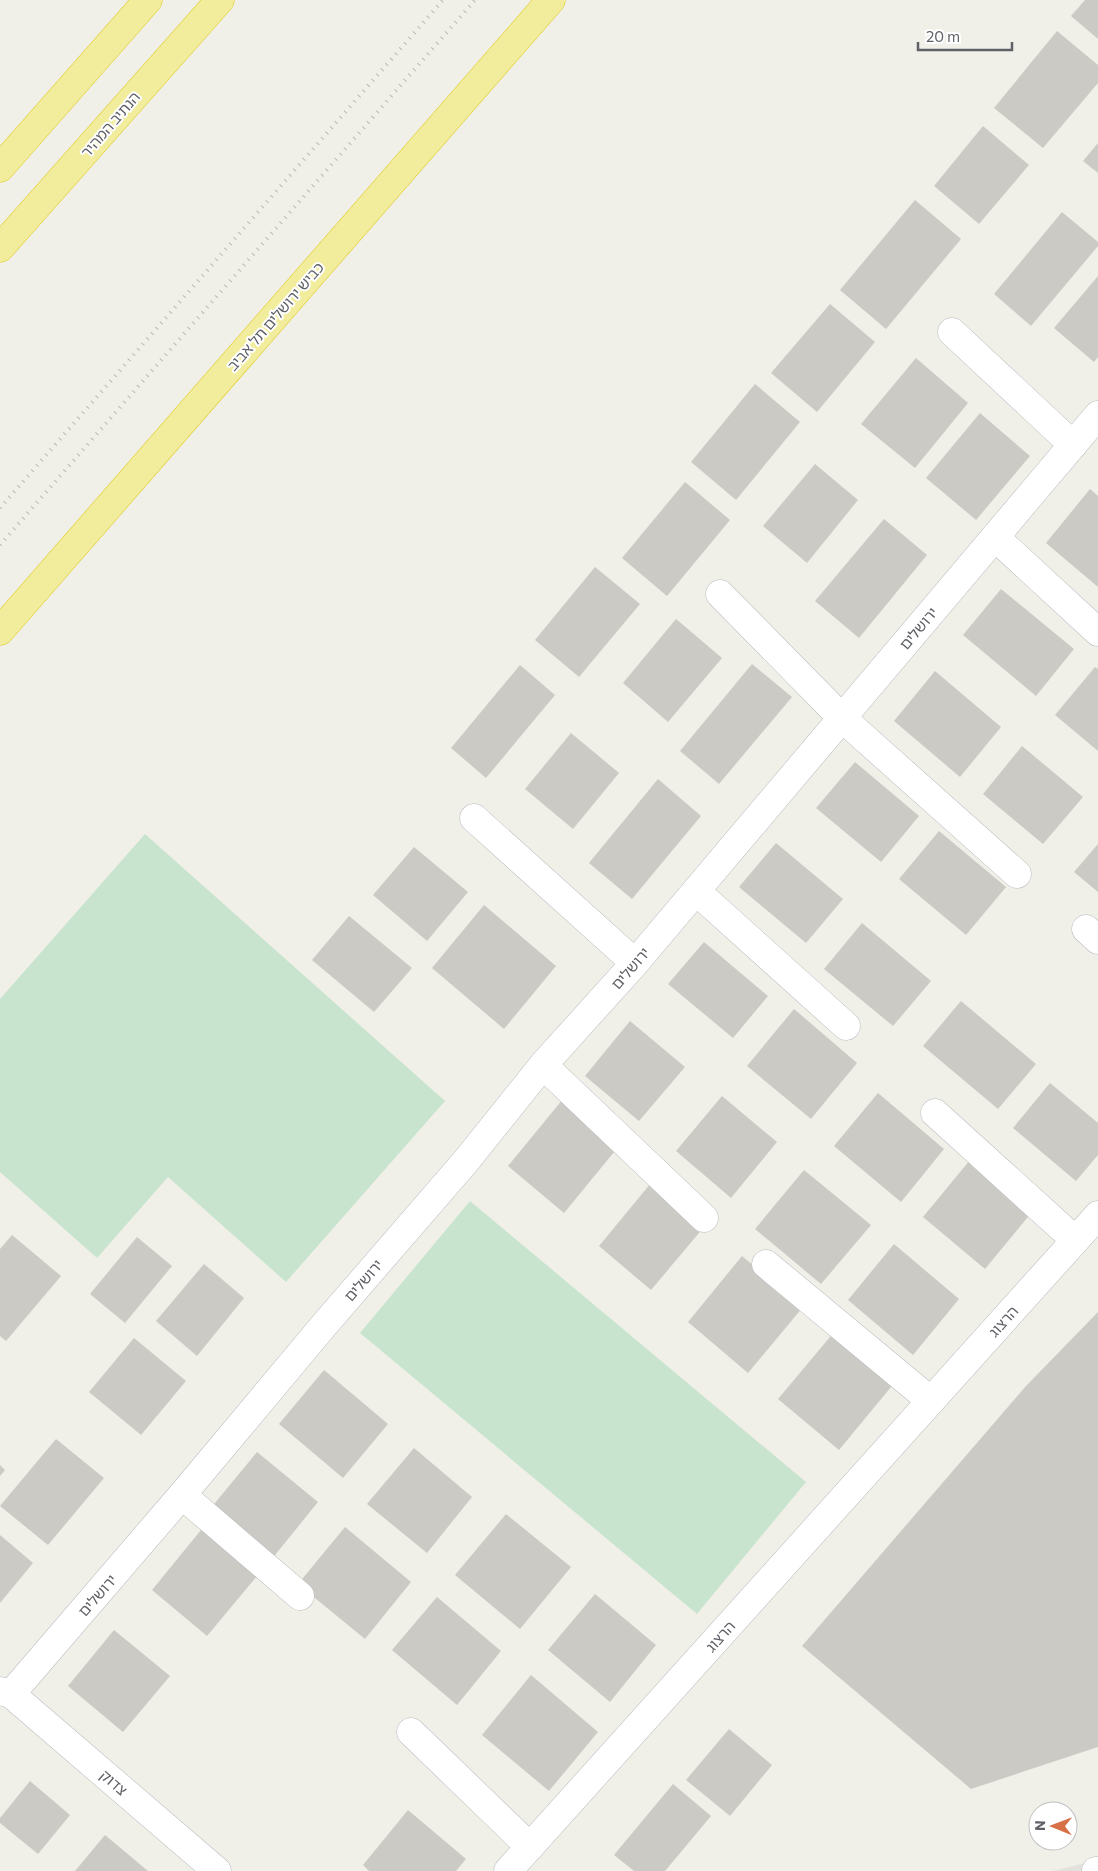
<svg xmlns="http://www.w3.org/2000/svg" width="1098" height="1871" viewBox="0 0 1098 1871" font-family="Commissioner,'Noto Sans Hebrew',sans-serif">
<rect width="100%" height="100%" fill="#f0f0e8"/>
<path fill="#e2e1dc" d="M 1098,1860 L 1098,1871 L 1053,1871 Z"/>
<g fill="#c8e4ce">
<path d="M 145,834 L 445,1101 L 286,1282 L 168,1177 L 97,1258 L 0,1172 L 0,999 Z"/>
<path d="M 470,1201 L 806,1482 L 697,1614 L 360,1333 Z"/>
</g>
<g fill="#cbcac5">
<path d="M 1085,0 L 1098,0 L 1098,39 L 1071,16 Z"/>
<path d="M 1057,31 L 1098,65 L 1098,83 L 1043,148 L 994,108 Z"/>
<path d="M 983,126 L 1029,165 L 979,224 L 934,186 Z"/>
<path d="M 1098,143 L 1098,173 L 1083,161 Z"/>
<path d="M 915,200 L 961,239 L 886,329 L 840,290 Z"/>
<path d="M 1062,212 L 1098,242 L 1098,246 L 1031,326 L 994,294 Z"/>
<path d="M 1098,276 L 1098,357 L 1094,362 L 1054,328 Z"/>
<path d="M 830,304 L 875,342 L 817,412 L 771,373 Z"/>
<path d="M 916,358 L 968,403 L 915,468 L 861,424 Z"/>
<path d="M 755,384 L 800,422 L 736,500 L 691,462 Z"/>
<path d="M 980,413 L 1030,456 L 976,520 L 926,478 Z"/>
<path d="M 815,464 L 858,500 L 807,563 L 763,526 Z"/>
<path d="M 685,482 L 730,520 L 667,596 L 622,558 Z"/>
<path d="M 1090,489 L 1098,496 L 1098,587 L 1046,543 Z"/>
<path d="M 884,519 L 927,555 L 859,638 L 815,601 Z"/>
<path d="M 595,567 L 640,604 L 579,677 L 535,640 Z"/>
<path d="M 1001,589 L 1074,649 L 1036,696 L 963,635 Z"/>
<path d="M 676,619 L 722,658 L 668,722 L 623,683 Z"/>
<path d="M 752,664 L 792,697 L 719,784 L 680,751 Z"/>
<path d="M 520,665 L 555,695 L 486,778 L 451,748 Z"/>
<path d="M 1095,667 L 1098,669 L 1098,751 L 1055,715 Z"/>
<path d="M 935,671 L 1001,727 L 960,777 L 894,721 Z"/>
<path d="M 571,733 L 619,773 L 573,829 L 525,789 Z"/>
<path d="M 1022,746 L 1083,797 L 1043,844 L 983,794 Z"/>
<path d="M 855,762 L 919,816 L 881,862 L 816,808 Z"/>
<path d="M 658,779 L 701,816 L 632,899 L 589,863 Z"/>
<path d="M 939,831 L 1006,887 L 966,935 L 899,879 Z"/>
<path d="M 776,843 L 843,899 L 806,943 L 739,887 Z"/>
<path d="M 1098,844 L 1098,892 L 1074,872 Z"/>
<path d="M 414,847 L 468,892 L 427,941 L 373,895 Z"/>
<path d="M 484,905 L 556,966 L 504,1029 L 432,968 Z"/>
<path d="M 349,916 L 412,968 L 374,1012 L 312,960 Z"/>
<path d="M 862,923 L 931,981 L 893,1026 L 824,969 Z"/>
<path d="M 704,942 L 768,996 L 733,1038 L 668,984 Z"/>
<path d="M 961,1001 L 1036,1064 L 998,1109 L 923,1046 Z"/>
<path d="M 794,1009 L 857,1063 L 811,1119 L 747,1066 Z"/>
<path d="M 630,1021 L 685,1067 L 639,1121 L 585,1076 Z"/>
<path d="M 1050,1083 L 1098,1123 L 1098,1155 L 1076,1181 L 1013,1128 Z"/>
<path d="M 878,1093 L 944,1149 L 901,1202 L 834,1146 Z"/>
<path d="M 722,1096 L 777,1142 L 731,1198 L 676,1151 Z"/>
<path d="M 563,1099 L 619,1146 L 564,1213 L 508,1166 Z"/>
<path d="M 970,1160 L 1032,1212 L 985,1269 L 923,1217 Z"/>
<path d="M 804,1170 L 871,1225 L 821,1284 L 755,1229 Z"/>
<path d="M 651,1183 L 704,1227 L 651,1290 L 599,1246 Z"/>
<path d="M 12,1235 L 61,1276 L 6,1341 L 0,1336 L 0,1249 Z"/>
<path d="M 137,1237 L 172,1266 L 125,1323 L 90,1294 Z"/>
<path d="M 894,1244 L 959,1299 L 913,1355 L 848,1300 Z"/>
<path d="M 742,1256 L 803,1307 L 748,1373 L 688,1322 Z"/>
<path d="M 204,1264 L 244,1298 L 197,1356 L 156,1321 Z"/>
<path d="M 1098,1312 L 1098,1747 L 971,1789 L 802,1646 L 1026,1386 Z"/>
<path d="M 835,1331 L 896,1381 L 839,1450 L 778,1399 Z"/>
<path d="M 134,1338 L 186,1381 L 141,1435 L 89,1392 Z"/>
<path d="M 324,1370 L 388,1424 L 343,1478 L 279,1424 Z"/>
<path d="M 56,1439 L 104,1478 L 48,1545 L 0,1506 Z"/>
<path d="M 414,1448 L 472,1497 L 427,1553 L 367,1504 Z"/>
<path d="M 257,1452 L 318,1502 L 271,1560 L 210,1509 Z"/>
<path d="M 0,1465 L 5,1470 L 0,1476 Z"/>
<path d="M 506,1514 L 571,1567 L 520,1629 L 455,1575 Z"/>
<path d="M 345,1527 L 411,1582 L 365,1639 L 298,1584 Z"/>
<path d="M 201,1530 L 257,1576 L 207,1636 L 152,1590 Z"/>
<path d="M 0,1535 L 33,1563 L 0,1603 Z"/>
<path d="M 595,1594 L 656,1645 L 610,1702 L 548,1650 Z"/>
<path d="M 437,1597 L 501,1651 L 457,1705 L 392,1650 Z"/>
<path d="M 114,1630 L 170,1676 L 123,1732 L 68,1686 Z"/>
<path d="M 531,1675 L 598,1732 L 549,1791 L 482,1735 Z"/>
<path d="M 729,1729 L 772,1765 L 730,1816 L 686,1780 Z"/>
<path d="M 30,1781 L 70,1815 L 38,1854 L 0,1823 L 0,1818 Z"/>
<path d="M 673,1784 L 711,1816 L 665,1871 L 634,1871 L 614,1855 Z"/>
<path d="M 408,1810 L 466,1859 L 456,1871 L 369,1871 L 363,1865 Z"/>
<path d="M 105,1835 L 148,1871 L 75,1871 Z"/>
</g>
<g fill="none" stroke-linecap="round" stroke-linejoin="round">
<g stroke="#babbc0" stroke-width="29">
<g id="minor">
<path d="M 952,332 L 1073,445"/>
<path d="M 995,537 L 1098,632"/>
<path d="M 720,594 L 842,718 L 1017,874"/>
<path d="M 474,818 L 635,963"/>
<path d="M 696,891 L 846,1026"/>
<path d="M 1086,929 L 1098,940"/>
<path d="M 543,1065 L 704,1218"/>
<path d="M 935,1113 L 1075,1240"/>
<path d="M 766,1264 L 931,1401"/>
<path d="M 182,1495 L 300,1596"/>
<path d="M 0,1691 L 11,1694 L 217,1871"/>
<path d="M 11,1694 L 182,1495 L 325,1324 L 466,1161 L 543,1065 L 635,963 L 1098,415"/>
<path d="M 411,1732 L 530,1847"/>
<path d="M 508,1871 L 1098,1215"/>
<path d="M 1096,1871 L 1098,1871"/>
</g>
</g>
<g stroke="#dfc819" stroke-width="29">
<g id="highway">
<path d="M 0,168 L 148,0"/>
<path d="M 0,248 L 220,0"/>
<path d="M 0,631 L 551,0"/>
</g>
</g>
<use href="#minor" stroke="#fff" stroke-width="28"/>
<use href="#highway" stroke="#f2ed9d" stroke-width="28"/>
<g stroke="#b8b8b9" stroke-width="4" stroke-dasharray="1 6" stroke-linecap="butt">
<path d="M 0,508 L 443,0"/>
<path d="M 0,545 L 475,0"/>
</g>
</g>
<g text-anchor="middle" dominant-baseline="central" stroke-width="4" stroke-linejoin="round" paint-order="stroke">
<g font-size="15" fill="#5f6167" stroke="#fff">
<text transform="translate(110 124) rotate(-49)">הנתיב המהיר</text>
<text transform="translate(275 316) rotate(-49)">כביש ירושלים תל אביב</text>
<text transform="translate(918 628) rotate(-50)">ירושלים</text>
<text transform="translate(630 968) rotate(-49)">ירושלים</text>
<text transform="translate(363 1280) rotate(-49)">ירושלים</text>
<text transform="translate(1003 1321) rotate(-48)">הרצוג</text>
<text transform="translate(97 1595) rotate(-49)">ירושלים</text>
<text transform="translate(720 1636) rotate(-48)">הרצוג</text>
<text transform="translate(114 1782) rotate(41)">צדוק</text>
</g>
</g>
<g transform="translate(1053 1826) rotate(271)"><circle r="24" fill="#ffffff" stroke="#bfc0c2"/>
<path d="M0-4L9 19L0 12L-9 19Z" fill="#d76f47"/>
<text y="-8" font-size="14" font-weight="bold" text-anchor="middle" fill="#5f6167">N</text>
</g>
<path d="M918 42v8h94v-8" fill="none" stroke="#5f6167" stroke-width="2.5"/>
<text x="926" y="42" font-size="15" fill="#5f6167" stroke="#ffffff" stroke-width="4" paint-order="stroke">20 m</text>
</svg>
